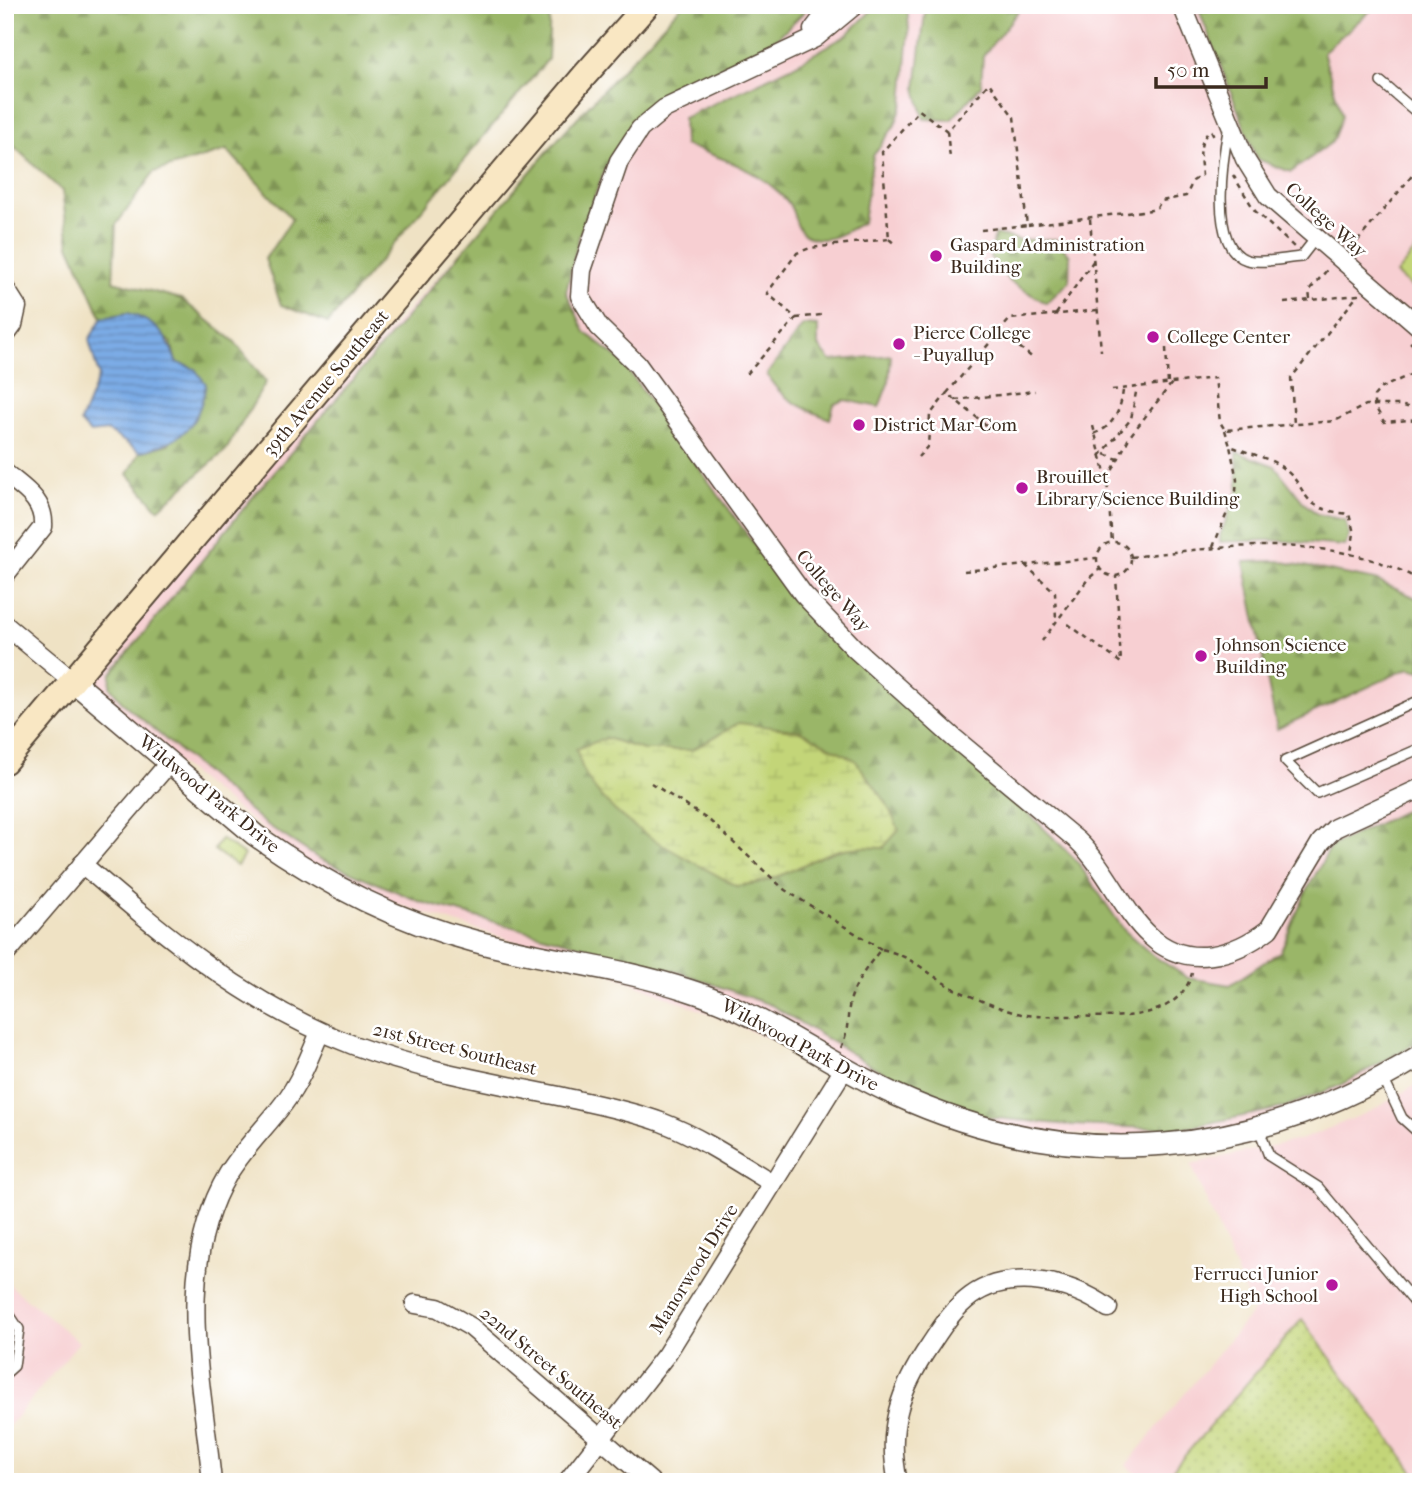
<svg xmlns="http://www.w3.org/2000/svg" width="1426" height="1487" viewBox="0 0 1426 1487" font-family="'IM FELL French Canon',serif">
<defs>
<pattern id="grass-dots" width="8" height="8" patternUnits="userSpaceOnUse" patternTransform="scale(1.75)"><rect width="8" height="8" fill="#c3d578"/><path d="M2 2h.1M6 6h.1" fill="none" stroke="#a8b767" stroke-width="1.8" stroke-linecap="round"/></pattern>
<pattern id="forest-firs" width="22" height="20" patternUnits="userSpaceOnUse" patternTransform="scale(1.75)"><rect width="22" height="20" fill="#9ab668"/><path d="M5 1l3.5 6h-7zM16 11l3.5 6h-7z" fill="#7f9455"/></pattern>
<pattern id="wetland-marsh" width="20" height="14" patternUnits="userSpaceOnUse" patternTransform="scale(1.75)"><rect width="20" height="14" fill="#c3d578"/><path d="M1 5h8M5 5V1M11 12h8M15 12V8" fill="none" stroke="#a8b767"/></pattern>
<pattern id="water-rules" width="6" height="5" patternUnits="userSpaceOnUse" patternTransform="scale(1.75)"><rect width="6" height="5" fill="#7cace6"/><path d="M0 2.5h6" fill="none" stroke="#678cba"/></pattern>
</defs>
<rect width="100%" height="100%" fill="#fff"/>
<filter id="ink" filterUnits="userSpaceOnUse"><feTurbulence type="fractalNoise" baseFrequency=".0143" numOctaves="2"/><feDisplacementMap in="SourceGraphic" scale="14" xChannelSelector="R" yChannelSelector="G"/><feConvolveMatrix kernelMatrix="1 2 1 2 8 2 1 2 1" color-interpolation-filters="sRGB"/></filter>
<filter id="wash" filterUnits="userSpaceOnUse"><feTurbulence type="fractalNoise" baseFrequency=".00686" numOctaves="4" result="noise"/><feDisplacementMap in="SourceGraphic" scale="28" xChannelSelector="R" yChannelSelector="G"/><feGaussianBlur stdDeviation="1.57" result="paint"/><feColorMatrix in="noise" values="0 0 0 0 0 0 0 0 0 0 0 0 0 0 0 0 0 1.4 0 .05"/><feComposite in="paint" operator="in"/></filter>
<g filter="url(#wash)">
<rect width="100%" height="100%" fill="#efe2c4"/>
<g fill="#f7cfd2">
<path d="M 682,5 L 1421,5 L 1421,1039 L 1314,1111 L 1178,1143 L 984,1126 L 592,966 L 333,884 L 74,682 Z"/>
<path d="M 1421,1082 L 1421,1482 L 1146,1482 L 1126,1465 L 1253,1311 L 1191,1164 L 1303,1139 L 1371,1111 Z"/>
<path d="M 5,1281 L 79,1342 L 5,1431 Z"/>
</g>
<path fill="url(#grass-dots)" stroke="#7f804b" stroke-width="2" d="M 1302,1319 L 1421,1482 L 1177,1482 L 1169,1474 Z"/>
<g fill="url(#forest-firs)" stroke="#6a7043" stroke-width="2" fill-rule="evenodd">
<path d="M 5,5 L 550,5 L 548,59 L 328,323 L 281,305 L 265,259 L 292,219 L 227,150 L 154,172 L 116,225 L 113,281 L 181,299 L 234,341 L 266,382 L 226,450 L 158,509 L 128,474 L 140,452 L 169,444 L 195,369 L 176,362 L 171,342 L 128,313 L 102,318 L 69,245 L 62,191 L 5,138 Z"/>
<path d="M 682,5 L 811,5 L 770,45 L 704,77 L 639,114 L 609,159 L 579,236 L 566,292 L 585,332 L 621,361 L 792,596 L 828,636 L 1023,808 L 1076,860 L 1124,930 L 1151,954 L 1188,978 L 1230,985 L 1281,951 L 1304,896 L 1331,846 L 1421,803 L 1421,1040 L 1341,1085 L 1282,1108 L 1180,1129 L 1070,1125 L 985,1117 L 877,1069 L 771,1005 L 682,973 L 421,902 L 318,858 L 263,822 L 124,704 L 110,687 L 111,674 L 252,498 L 565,131 ZM 739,723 L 883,848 C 830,843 819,860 774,878 C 763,883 749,884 736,886 L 700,865 L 606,738 L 643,750 L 692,750 Z"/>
<path d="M 877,5 L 907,5 L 909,30 L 903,104 L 895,125 L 873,156 L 863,222 C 848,230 831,243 813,238 C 792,233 798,214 787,201 C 759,169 722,158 684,145 L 683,118 L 789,68 L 847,35 Z"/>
<path d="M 926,5 L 1023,5 L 983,56 L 981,86 L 951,120 L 924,119 L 916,88 Z"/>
<path d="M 1197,5 L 1377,5 L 1323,52 L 1342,116 L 1332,142 L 1291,172 L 1257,159 Z"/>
<path d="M 995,234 L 1020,240 L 1056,239 L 1070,256 L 1069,282 L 1046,303 L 1009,281 L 990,257 Z"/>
<path d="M 803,325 L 818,326 L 818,346 L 831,361 L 891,355 L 889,381 L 879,407 L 845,400 L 834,404 L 830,419 C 806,410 778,398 767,374 Z"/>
<path d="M 1237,452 L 1275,466 L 1304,503 L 1317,514 L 1345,520 L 1349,535 L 1345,546 L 1272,540 L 1220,542 L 1220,535 L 1238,491 Z"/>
<path d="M 1278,561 L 1375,580 L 1421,600 L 1421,671 L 1409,668 L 1277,729 L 1244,562 Z"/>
</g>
<path fill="url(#wetland-marsh)" stroke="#7f804b" stroke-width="2" d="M 739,723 L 801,731 L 855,760 L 886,802 L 899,830 L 883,848 C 830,843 819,860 774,878 C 763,883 749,884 736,886 C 686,856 621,831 588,779 C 582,770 579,758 576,749 L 606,738 L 643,750 L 692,750 Z"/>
<g fill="#c3d578" stroke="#7f804b" stroke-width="2">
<path d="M 1421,244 L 1421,295 L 1396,274 Z"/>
<path d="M 221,839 L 244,855 L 237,866 L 214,850 Z"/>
</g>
<path fill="url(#water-rules)" stroke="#5c6b82" stroke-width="2" d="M 128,313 C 155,322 168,334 176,362 L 195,369 L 206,384 C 198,429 182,440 140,452 L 108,431 L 90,433 L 80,422 L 99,376 L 89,340 L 102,318 Z"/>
</g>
<g filter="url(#ink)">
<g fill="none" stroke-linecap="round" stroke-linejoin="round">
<g stroke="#564637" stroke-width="12">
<g id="service">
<path d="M 1381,82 L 1421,116"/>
<path d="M 1229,125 C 1223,156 1208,248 1247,260 C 1262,264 1286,258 1301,257 L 1315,239"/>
<path d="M 1421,713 L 1416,702 L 1285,761 L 1317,793 L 1421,748"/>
<path d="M 1383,1078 L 1402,1118 L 1421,1135"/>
<path d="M 1259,1129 L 1269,1156 L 1318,1187 L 1421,1310"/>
<path d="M 5,1308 L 19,1329 L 14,1366 L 5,1374"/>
</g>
</g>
<g stroke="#564637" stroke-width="21">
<g id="minor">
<path d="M 855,5 L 815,38 L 664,109 L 640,129 L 619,161 L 582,270 L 580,296 L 599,327 L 637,364 L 803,594 L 855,649 L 954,738 L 1078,841 C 1107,869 1124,913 1150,936 C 1187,970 1234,956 1269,929 L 1321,842 L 1335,828 L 1421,788"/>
<path d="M 1182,5 L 1245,159 L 1268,196 L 1421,328"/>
<path d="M 813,30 L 832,5"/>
<path d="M 5,288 L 17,307 L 13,325 L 5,336"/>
<path d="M 5,473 C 23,488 45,500 43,527 L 5,575"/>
<path d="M 5,625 L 74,682"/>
<path d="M 82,864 C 166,936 247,1005 353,1045 C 422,1071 496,1083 568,1098 C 599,1105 631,1111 661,1122 C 700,1137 736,1161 772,1183"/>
<path d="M 5,955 L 169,763"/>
<path d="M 415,1304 L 438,1308 L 471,1327 L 651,1482"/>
<path d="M 212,1482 C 202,1380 173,1267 228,1174 C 244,1148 266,1127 284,1103 C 300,1082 310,1056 320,1032"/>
<path d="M 567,1482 L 666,1355 L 844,1069"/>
<path d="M 898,1482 C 886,1429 900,1389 930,1345 C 942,1327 953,1309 971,1296 C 1010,1268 1072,1282 1108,1308"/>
</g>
</g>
<g stroke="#564637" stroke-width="24">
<path id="tertiary" d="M 74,682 L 255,835 C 320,881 395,921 474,941 C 544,960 618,967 688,990 C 763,1013 824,1062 894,1094 C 1074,1177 1255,1158 1421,1055"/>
</g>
<g stroke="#564637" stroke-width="28">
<path id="secondary" d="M 5,761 L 584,76 L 647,5"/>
</g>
<g stroke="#564637" stroke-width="2.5" stroke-dasharray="5 5" stroke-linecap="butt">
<path d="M 947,131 L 950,158"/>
<path d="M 1233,175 L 1255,211 L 1294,247"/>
<path d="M 1090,219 L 1101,351"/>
<path d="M 981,230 L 1027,225"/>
<path d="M 889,239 L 896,245"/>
<path d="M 1351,249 L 1421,165"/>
<path d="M 1310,299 L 1309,291 L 1327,270"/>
<path d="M 1284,303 L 1358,295 L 1291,378 L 1294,424"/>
<path d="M 1056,314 L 1094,260"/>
<path d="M 796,318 L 821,315"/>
<path d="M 996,328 L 1034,359"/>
<path d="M 1410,342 L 1421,351"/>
<path d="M 1166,348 L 1168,384"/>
<path d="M 1421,370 L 1381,388 L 1374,396 L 1374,405 L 1384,422 L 1421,419"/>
<path d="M 747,374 L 796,318 L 767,293 L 797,253 L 810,248 L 889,239 L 882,152 L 919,110 L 947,131 L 989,83 L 1014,117 L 1027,225 L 1151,210 L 1157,208 L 1161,201 L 1186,196 L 1193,181 L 1202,175 C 1200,158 1197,141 1211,130 L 1215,138"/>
<path d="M 1112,390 L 1215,378 L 1220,422 L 1225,430 L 1335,421 L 1366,405 L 1400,405 L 1421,411"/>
<path d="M 955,400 L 1035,391"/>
<path d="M 1417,420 L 1421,437"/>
<path d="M 986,425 L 947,393 L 1010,319 L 1098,310"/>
<path d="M 1093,426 L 1107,480 L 1112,542"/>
<path d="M 1225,430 L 1230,446"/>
<path d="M 1094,434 C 1113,427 1121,410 1123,390"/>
<path d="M 1105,454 L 1118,459"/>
<path d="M 1100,456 L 1131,419 L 1137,387"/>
<path d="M 918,457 L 928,446 L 930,415 L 947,393"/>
<path d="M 1108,479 L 1130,436 L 1172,383"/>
<circle cx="1114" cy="559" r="17"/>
<path d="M 1213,547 L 1236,491 L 1237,480 L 1230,446 C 1245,452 1263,456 1277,464 C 1314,487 1292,508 1349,514 L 1354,533 L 1351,553"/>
<path d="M 1131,557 C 1225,546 1335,531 1421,581"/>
<path d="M 1025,565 L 1055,592 L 1056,621"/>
<path d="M 964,571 L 1097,558"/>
<path d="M 1068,624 L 1121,663 L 1116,576"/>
<path d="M 1042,641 L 1088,579 L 1100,569"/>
<path d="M 651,783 L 710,821 L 785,890 L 881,949"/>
<path d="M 841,1048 C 850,1029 846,1016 851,998 C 857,980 869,964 881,949 C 917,957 930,978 961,992 C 980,1000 1006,1012 1027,1015 C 1041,1017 1056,1016 1070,1016 C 1110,1017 1178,1024 1192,973"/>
</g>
<use href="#service" stroke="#fff" stroke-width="9"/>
<use href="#minor" stroke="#fff" stroke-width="18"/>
<use href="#tertiary" stroke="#fff" stroke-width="21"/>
<use href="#secondary" stroke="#f9e7c3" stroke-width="24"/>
</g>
</g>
<g fill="#b5179e" stroke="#fff" stroke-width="2.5">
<circle cx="936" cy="256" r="7"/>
<circle cx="1153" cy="337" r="7"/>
<circle cx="899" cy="344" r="7"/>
<circle cx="859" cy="425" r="7"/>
<circle cx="1022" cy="488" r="7"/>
<circle cx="1201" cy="656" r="7"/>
<circle cx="1332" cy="1285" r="7"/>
</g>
<g text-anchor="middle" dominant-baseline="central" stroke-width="5" stroke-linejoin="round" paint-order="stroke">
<g font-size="19" fill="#3b2a1e" stroke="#fff">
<text transform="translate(1326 220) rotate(42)">College Way</text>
<text transform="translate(326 383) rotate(-50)">39th Avenue Southeast</text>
<text transform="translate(833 591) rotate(49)">College Way</text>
<text transform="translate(209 794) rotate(39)">Wildwood Park Drive</text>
<text transform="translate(800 1045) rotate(28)">Wildwood Park Drive</text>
<text transform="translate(455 1049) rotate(14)">21st Street Southeast</text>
<text transform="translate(694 1269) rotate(-58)">Manorwood Drive</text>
<text transform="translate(551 1368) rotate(40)">22nd Street Southeast</text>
</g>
<g font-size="19" fill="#3b2a1e" stroke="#fff" text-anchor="start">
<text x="950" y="245">Gaspard Administration<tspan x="950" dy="22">Building</tspan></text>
<text x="913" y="333">Pierce College<tspan x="913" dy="22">- Puyallup</tspan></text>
<text x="1167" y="337">College Center</text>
<text x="873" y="425">District Mar-Com</text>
<text x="1036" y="477">Brouillet<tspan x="1036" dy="22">Library/Science Building</tspan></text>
<text x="1215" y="645">Johnson Science<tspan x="1215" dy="22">Building</tspan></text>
<text x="1318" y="1274" text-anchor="end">Ferrucci Junior<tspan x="1318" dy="22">High School</tspan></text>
</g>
</g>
<rect width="1426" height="1487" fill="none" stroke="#fff" stroke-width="28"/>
<path d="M1156 77v10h110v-10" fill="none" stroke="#3b2a1e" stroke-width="3.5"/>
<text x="1167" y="77" font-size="21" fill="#3b2a1e" stroke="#ffffff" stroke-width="5" paint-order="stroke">50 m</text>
</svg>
